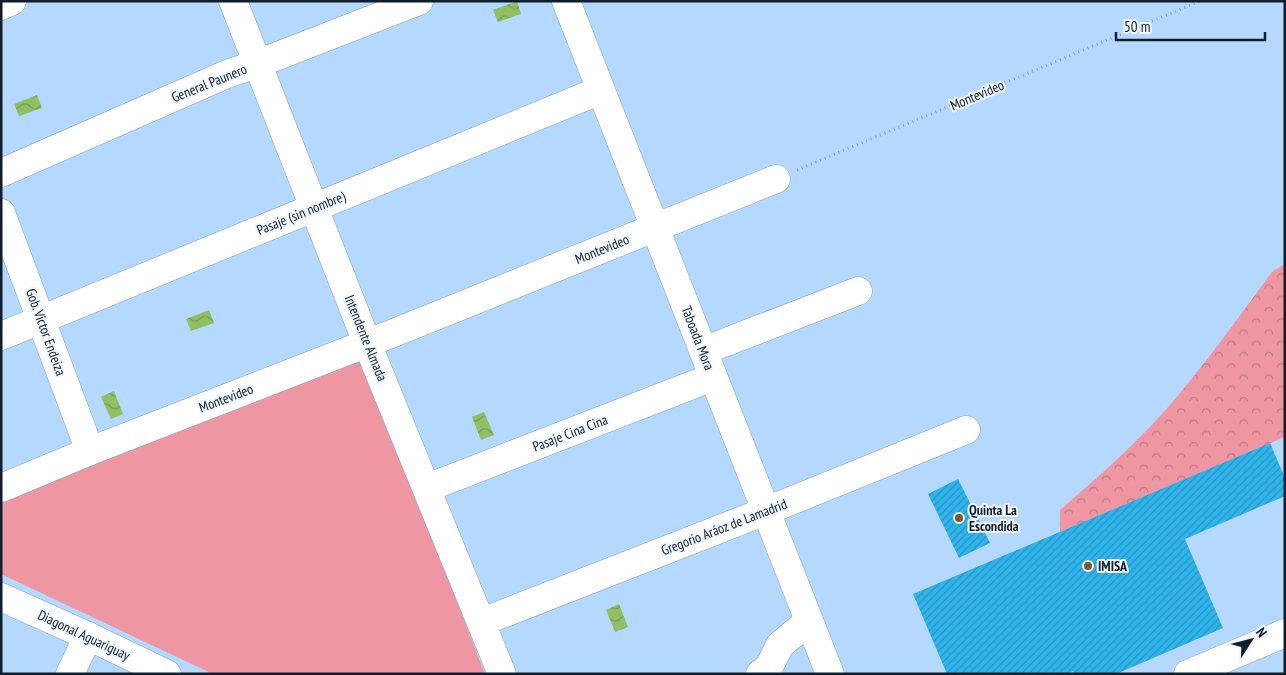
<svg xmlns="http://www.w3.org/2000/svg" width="1286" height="675" viewBox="0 0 1286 675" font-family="'PT Sans Narrow',sans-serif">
<defs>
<pattern id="forest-crowns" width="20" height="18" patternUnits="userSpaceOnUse" patternTransform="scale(1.25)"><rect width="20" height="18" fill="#ee96a2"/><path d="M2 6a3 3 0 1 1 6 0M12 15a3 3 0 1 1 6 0" fill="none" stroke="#bf7a84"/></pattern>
<pattern id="water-waves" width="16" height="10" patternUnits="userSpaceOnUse" patternTransform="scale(1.25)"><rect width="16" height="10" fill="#90c061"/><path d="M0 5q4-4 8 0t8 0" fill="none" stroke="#749b50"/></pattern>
<pattern id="building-hatch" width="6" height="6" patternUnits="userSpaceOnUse" patternTransform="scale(1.25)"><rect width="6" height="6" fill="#2fb5eb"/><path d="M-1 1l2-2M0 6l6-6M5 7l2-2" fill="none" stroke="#2793bf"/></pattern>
</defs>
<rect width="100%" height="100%" fill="#b5d8ff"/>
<path fill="#ee96a2" d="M 363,358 L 485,674 L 213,674 L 1,574 L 1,501 Z"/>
<path fill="url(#forest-crowns)" d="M 1285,264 L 1285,437 L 1060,532 L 1060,510 C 1096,479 1131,448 1163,413 C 1203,368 1237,319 1273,271 Z"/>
<g fill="url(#water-waves)">
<path d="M 517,1 L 521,14 L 498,22 L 493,10 Z"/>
<path d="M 37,95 L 42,108 L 19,116 L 14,104 Z"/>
<path d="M 209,310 L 214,323 L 191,331 L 186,319 Z"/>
<path d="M 114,391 L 123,414 L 111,419 L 101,397 Z"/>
<path d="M 484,412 L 494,435 L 481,440 L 472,417 Z"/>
<path d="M 619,604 L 628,627 L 615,632 L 606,610 Z"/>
</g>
<g fill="url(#building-hatch)">
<path d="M 1270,443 L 1285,478 L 1285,496 L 1185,539 L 1223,628 L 1116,674 L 1074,674 L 1073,671 L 1067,674 L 947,674 L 913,594 Z"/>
<path d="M 958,479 L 990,543 L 959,558 L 928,494 Z"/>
</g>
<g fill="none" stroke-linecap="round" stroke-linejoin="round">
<g stroke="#7ea0c5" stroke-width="29">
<g id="minor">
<path d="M 233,1 L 367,343 L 502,674"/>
<path d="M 566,1 L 830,674"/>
<path d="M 1,6 L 12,1"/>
<path d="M 1,173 L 227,74 L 257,64 L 419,1"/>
<path d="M 1,213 L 90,451"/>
<path d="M 1,336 L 601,90"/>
<path d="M 703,351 L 858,291"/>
<path d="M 1,488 L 90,451 L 391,334 L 776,179"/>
<path d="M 427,488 L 713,377"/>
<path d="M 1,597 L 88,636 L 167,674"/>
<path d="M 482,622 L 766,511 L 966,430"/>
<path d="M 70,674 L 88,636"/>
<path d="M 760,674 L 769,667 L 780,645 L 809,621"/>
<path d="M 1188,674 L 1285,633"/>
</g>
</g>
<path stroke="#819ebd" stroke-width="3" stroke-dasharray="1 4" stroke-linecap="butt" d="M 797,170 L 1200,1"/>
<use href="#minor" stroke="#fff" stroke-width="28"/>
</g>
<g fill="#7c5a31" stroke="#eff6fe" stroke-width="2">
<circle cx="959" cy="518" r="5"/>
<circle cx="1088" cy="566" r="5"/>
</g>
<g text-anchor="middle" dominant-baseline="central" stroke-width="4" stroke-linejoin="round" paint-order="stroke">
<g font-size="14" fill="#101d2b" stroke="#eff6fe">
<text transform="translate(209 83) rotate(-22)">General Paunero</text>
<text transform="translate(977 95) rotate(-23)">Montevideo</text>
<text transform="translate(301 213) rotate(-22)">Pasaje (sin nombre)</text>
<text transform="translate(602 249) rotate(-22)">Montevideo</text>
<text transform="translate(46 332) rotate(70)">Gob. Víctor Endeiza</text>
<text transform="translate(366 338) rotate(68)">Intendente Almada</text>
<text transform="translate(698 338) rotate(69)">Taboada Mora</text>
<text transform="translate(226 398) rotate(-21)">Montevideo</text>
<text transform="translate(570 433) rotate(-21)">Pasaje Cina Cina</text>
<text transform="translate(724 527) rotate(-21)">Gregorio Aráoz de Lamadrid</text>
<text transform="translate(84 635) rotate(25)">Diagonal Aguariguay</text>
</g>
<g font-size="14" font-weight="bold" fill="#101d2b" stroke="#eff6fe" text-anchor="start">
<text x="969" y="510">Quinta La<tspan x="969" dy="16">Escondida</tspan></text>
<text x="1098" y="566">IMISA</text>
</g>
</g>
<rect width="1286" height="675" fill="none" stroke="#101d2b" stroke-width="5"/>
<g transform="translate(1251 640) rotate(54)" stroke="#eff6fe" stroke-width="4" paint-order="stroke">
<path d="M0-4L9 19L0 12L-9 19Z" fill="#101d2b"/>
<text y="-8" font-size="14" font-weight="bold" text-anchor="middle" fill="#101d2b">N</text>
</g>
<path d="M1116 32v8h149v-8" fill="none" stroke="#101d2b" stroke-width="2.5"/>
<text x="1124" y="32" font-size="15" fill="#101d2b" stroke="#eff6fe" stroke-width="4" paint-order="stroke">50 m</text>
</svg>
